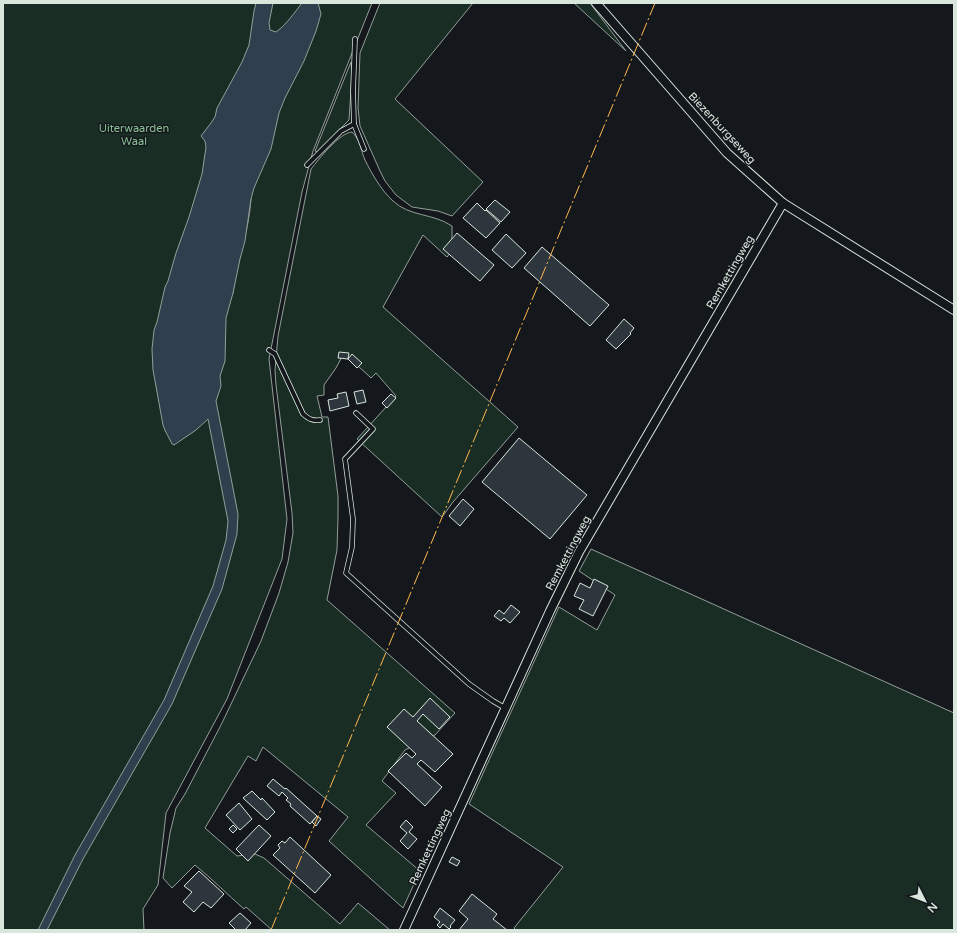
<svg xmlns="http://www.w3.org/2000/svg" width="957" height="933" viewBox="0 0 957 933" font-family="'Varela Round',sans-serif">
<rect width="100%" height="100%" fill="#14181c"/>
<g fill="#1a2d24" stroke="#939e99" fill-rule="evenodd">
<path d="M 3,3 L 372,3 L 313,151 L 302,192 L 269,359 L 287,519 L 282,559 L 227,699 L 166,813 L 158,885 L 143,909 L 144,930 L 3,930 ZM 251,199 C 249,231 237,261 233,293 L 237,244 Z"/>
<path d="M 380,3 L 473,3 L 395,99 L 483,182 L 452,216 L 438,211 L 412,207 L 396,195 L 385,181 L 380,171 L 360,126 L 358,108 L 360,53 Z"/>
<path d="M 574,3 L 590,3 L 626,51 Z"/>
<path d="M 351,62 L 352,75 L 349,120 L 317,152 L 315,151 Z"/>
<path d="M 352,132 C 360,139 361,151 365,160 C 372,174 381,190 393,201 C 410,217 433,213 452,226 L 452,251 L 447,257 L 423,235 L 383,307 L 518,427 L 453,502 L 442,517 L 357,439 L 396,396 L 376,373 L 371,378 L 344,353 L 336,368 L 324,385 L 324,395 L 317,396 L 322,417 L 328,417 L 338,496 L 338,518 L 337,550 L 327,600 L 455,713 L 435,735 L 405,750 L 382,781 L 396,793 L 366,825 L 420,871 L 403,908 L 329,841 L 348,817 L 263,747 L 256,761 L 248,756 L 205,828 L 237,856 L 255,854 L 264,858 L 340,924 L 358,903 L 390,930 L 272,930 L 246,907 L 244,909 C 227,894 212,879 195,865 L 172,888 L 163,878 L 170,833 L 176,808 L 185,794 L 222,723 L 261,641 L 279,593 L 288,562 L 293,533 L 292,513 L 276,385 L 275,370 L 278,336 L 311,169 C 319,159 339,133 352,132 Z"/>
<path d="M 591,549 L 954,713 L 954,930 L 516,930 L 514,928 L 563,867 L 469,804 L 559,607 L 597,630 L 615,595 L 579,571 Z"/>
</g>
<path fill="#2f3f4d" stroke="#939e99" d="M 256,3 L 273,3 L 269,23 L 270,30 L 276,32 C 287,24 294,13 302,3 L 318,3 L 321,14 L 316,31 L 304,61 L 285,98 L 279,113 L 271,149 L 254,188 L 251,199 L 245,241 L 240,259 L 233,293 L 226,318 L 225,361 L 220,376 L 221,386 L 216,401 L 238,514 L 237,534 L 222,589 L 172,704 L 83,859 L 47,930 L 38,930 L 75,855 L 164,700 L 213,586 L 226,540 L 228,521 L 208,419 L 196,430 L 174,445 L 172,444 C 169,437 165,432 163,425 L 153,370 L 152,349 L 154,330 L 157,322 L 165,287 L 168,281 L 176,253 L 189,217 L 202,174 L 206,147 L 205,141 L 201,136 L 211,123 L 215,117 L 217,108 L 242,62 L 249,45 L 254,11 Z"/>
<g fill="#2c363c" stroke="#d8e6dc">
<path d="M 495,200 L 510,212 L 501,222 L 486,209 Z"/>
<path d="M 477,203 L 485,211 L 486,210 L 500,223 L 486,238 L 463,218 Z"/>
<path d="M 457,233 L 494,265 L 480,281 L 443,249 Z"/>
<path d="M 506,234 L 526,253 L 512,268 L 492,250 Z"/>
<path d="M 542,247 L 609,305 L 590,326 L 524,268 Z"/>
<path d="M 624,319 L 634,328 L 630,333 L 631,334 L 616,349 L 606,340 Z"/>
<path d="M 339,352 L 349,353 L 348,359 L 338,358 Z"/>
<path d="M 352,354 L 362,363 L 357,368 L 348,359 Z"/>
<path d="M 363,390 L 366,402 L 357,404 L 354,392 Z"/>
<path d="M 346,392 L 349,406 L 330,411 L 328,400 L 338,398 L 337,394 Z"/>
<path d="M 391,394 L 396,398 L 387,408 L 382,403 Z"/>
<path d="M 519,438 L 587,495 L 550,539 L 482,482 Z"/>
<path d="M 463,499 L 474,509 L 460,526 L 449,516 Z"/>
<path d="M 594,579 L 608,586 L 593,616 L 579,609 L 584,600 L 574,596 L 580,583 L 590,588 Z"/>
<path d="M 511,605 L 520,612 L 510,623 L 504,618 L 501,621 L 494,616 L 499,610 L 504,614 Z"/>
<path d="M 430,698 L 450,717 L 439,729 L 423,714 L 417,721 L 453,754 L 435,772 L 421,760 L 417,764 L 442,787 L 425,806 L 388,771 L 406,753 L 412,758 L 416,754 L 387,727 L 404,709 L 413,717 Z"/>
<path d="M 273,779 L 285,789 L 286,788 L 317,816 L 310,824 L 290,806 L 291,804 L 286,800 L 288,798 L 282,792 L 279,796 L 267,786 Z"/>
<path d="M 252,791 L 261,800 L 262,798 L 275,812 L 267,820 L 243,798 Z"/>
<path d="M 239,803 L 252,819 L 240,830 L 226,815 Z"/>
<path d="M 317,816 L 321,819 L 316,826 L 312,822 Z"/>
<path d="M 406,820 L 413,827 L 409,832 L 417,839 L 408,849 L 400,841 L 407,833 L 400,827 Z"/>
<path d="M 233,825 L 237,829 L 233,833 L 229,829 Z"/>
<path d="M 259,825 L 271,836 L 248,861 L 236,849 Z"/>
<path d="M 290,837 L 331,875 L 315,893 L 273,855 L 280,848 L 278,845 L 282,841 L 285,843 Z"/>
<path d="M 452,857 L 460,861 L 457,866 L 449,862 Z"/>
<path d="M 199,871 L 224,894 L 211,908 L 203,902 L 194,912 L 183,902 L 192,892 L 184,886 Z"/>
<path d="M 472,894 L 497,914 L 493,919 L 507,930 L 459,930 L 468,919 L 459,911 Z"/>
<path d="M 440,908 L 455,920 L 450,926 L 451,927 L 449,929 L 443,924 L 440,928 L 437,925 L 440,922 L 434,917 Z"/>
<path d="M 240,913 L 251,923 L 245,930 L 236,930 L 229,923 Z"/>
</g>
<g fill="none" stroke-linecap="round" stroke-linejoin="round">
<g stroke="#d8e6dc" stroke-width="5.5">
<g id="lane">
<path d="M 355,39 L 353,91 L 354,124 L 364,149"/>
<path d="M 307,165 L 341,131 L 354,124"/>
<path d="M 269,350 L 275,354 L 303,414 C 309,419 312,421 320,420"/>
<path d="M 356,413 L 373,429 L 345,459 L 353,519 L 352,547 L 346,573 L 469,684 L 493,701 L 505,708"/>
</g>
</g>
<g stroke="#d8e6dc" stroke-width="10">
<g id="street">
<path d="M 596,3 L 727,153 L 783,203 L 954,310"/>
<path d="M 404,930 L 550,611 L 579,552 L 783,203"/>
</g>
</g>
<use href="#lane" stroke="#14181c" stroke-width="4"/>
<use href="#street" stroke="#14181c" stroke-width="8"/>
<path stroke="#ffb74d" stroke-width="1" stroke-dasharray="14 3 2 3" stroke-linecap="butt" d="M 271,930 L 655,3"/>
</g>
<g text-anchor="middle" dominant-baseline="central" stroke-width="3" stroke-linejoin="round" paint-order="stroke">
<g font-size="11" fill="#8ac095" stroke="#14181c">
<text x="134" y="128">Uiterwaarden<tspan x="134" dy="13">Waal</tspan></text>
</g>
<g font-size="11" fill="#d8e6dc" stroke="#14181c">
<text transform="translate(722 128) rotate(47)">Biezenburgseweg</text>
<text transform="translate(730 272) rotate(-60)">Remkettingweg</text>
<text transform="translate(568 553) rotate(-62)">Remkettingweg</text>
<text transform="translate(430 847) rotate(-65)">Remkettingweg</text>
</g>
</g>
<rect width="957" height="933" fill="none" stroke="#d8e6dc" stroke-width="8"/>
<g transform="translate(925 901) rotate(132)" stroke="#14181c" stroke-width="3" paint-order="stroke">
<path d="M0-3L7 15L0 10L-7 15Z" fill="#d8e6dc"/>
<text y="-6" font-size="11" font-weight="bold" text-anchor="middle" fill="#d8e6dc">N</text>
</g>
</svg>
